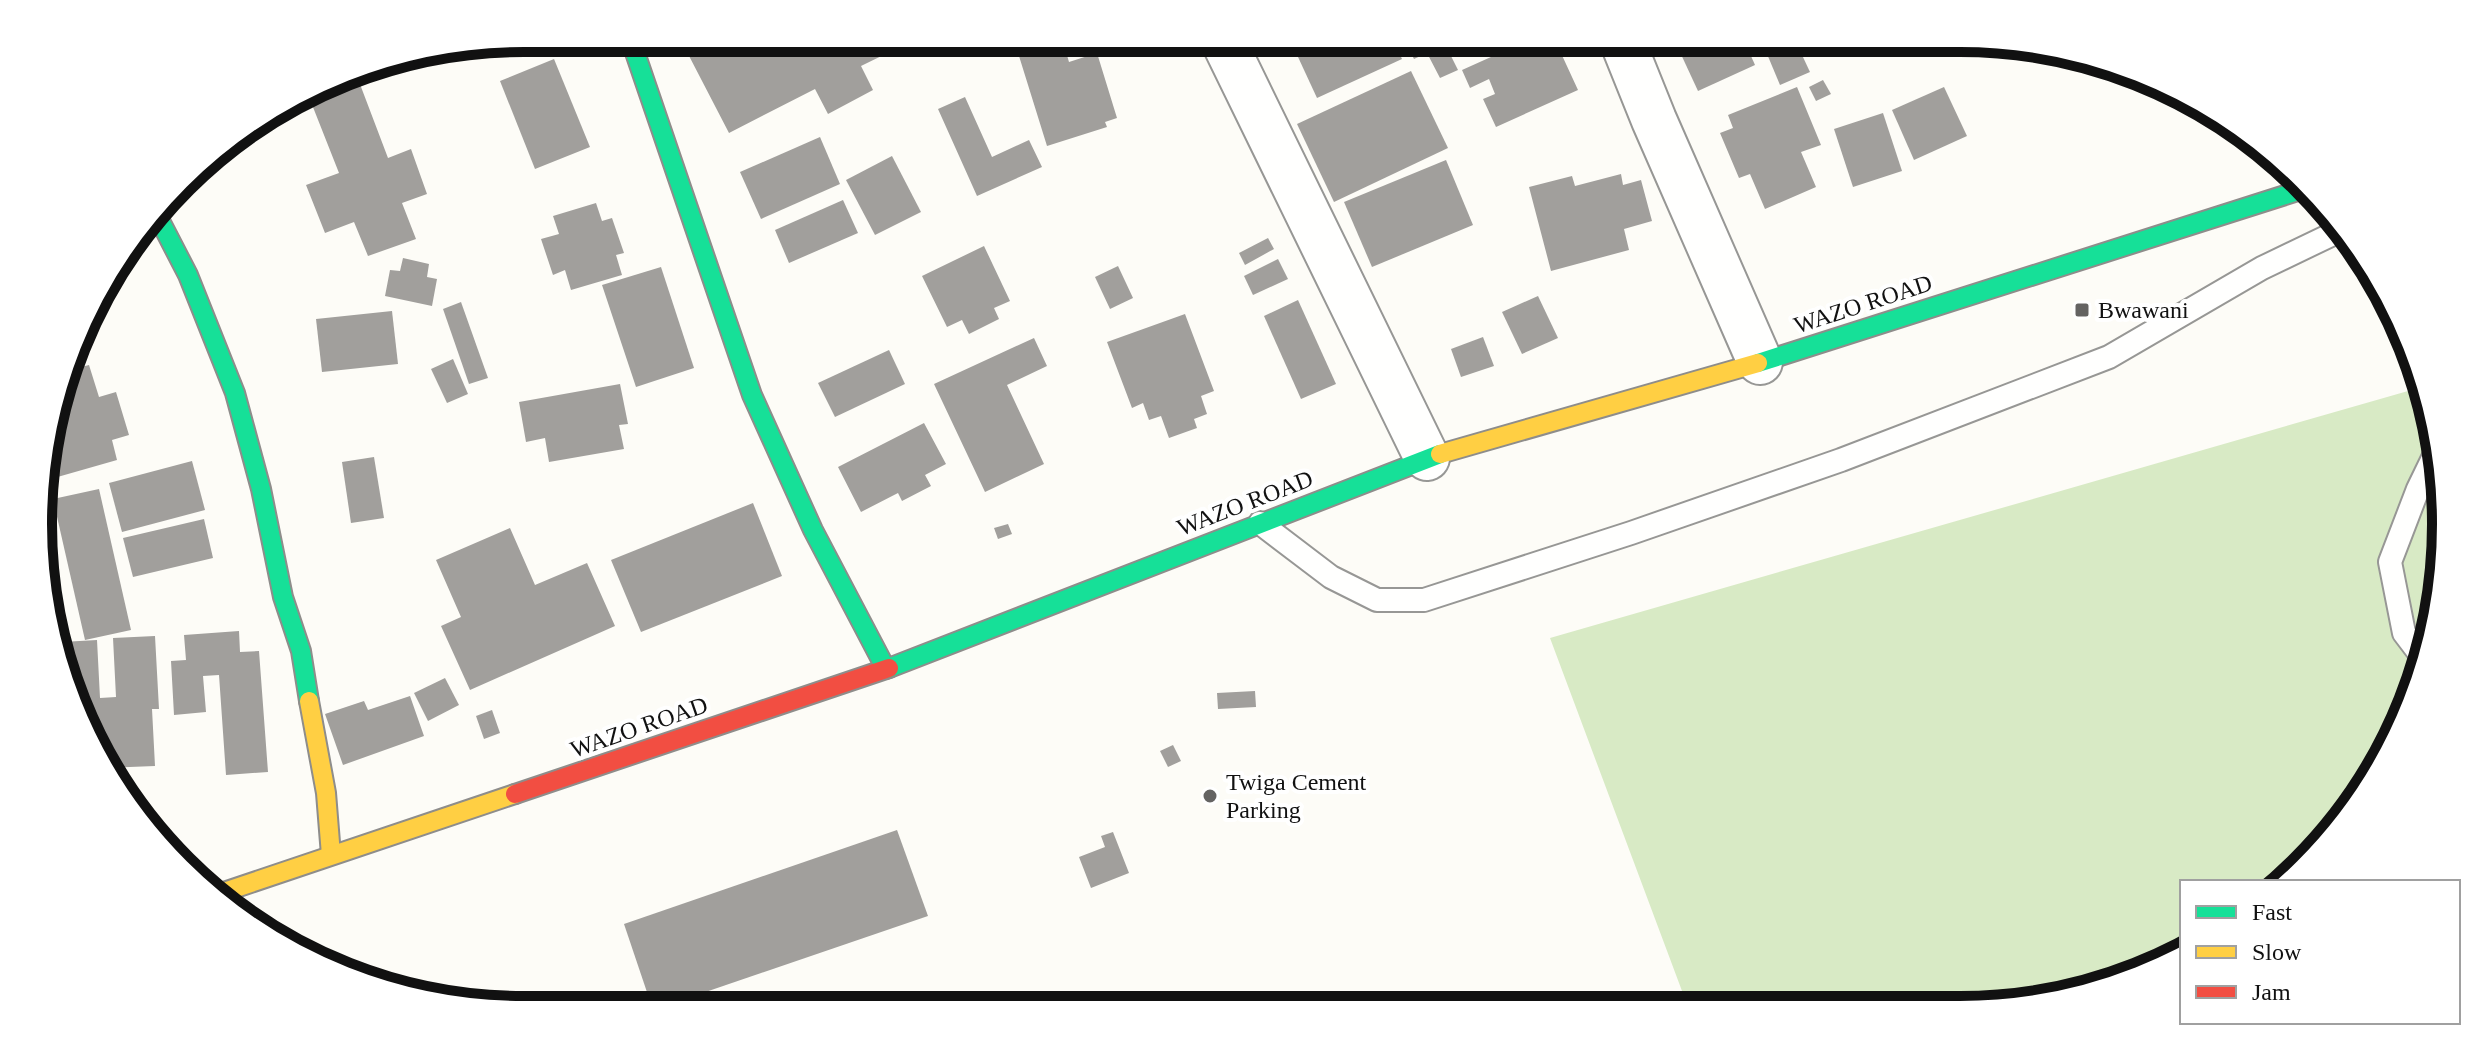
<svg xmlns="http://www.w3.org/2000/svg" width="2484" height="1048" viewBox="0 0 2484 1048" font-family="'Times New Roman',serif">
<rect width="100%" height="100%" fill="#fdfcf7"/>
<path fill="#d8eac5" d="M 2408,391 L 2427,427 L 2445,492 L 2420,680 L 2364,794 L 2287,882 L 2182,882 L 2182,955 L 2175,960 L 2024,1006 L 1688,1007 L 1550,638 Z"/>
<g fill="#a19f9c">
<path d="M 553,38 L 576,38 L 576,39 L 555,46 Z"/>
<path d="M 714,38 L 903,38 L 906,44 L 861,66 L 873,90 L 828,114 L 815,89 L 729,133 L 687,52 Z"/>
<path d="M 1305,38 L 1392,38 L 1402,59 L 1317,98 L 1292,44 Z"/>
<path d="M 1403,38 L 1442,38 L 1458,70 L 1440,78 L 1427,53 L 1414,59 Z"/>
<path d="M 1533,38 L 1554,38 L 1578,90 L 1496,127 L 1483,99 L 1495,94 L 1489,79 L 1470,88 L 1462,70 Z"/>
<path d="M 1707,38 L 1743,38 L 1755,65 L 1698,91 L 1679,50 Z"/>
<path d="M 1770,38 L 1794,38 L 1810,72 L 1780,85 L 1762,42 Z"/>
<path d="M 1063,42 L 1069,62 L 1097,53 L 1117,118 L 1105,122 L 1107,127 L 1047,146 L 1019,56 Z"/>
<path d="M 554,59 L 590,147 L 535,169 L 500,81 Z"/>
<path d="M 355,71 L 388,158 L 411,149 L 427,194 L 402,203 L 416,239 L 368,256 L 354,222 L 325,233 L 306,185 L 339,173 L 309,97 Z"/>
<path d="M 1411,71 L 1448,148 L 1334,202 L 1297,124 Z"/>
<path d="M 1823,80 L 1831,94 L 1816,101 L 1809,87 Z"/>
<path d="M 1797,87 L 1821,145 L 1801,152 L 1816,187 L 1765,209 L 1750,174 L 1739,178 L 1720,133 L 1733,128 L 1728,115 Z"/>
<path d="M 1944,87 L 1967,136 L 1914,160 L 1892,110 Z"/>
<path d="M 965,97 L 992,157 L 1029,140 L 1042,167 L 977,196 L 938,109 Z"/>
<path d="M 1883,113 L 1902,171 L 1853,187 L 1834,129 Z"/>
<path d="M 820,137 L 840,184 L 761,219 L 740,172 Z"/>
<path d="M 892,156 L 921,212 L 875,235 L 846,180 Z"/>
<path d="M 1446,160 L 1473,225 L 1372,267 L 1344,202 Z"/>
<path d="M 1621,174 L 1623,185 L 1641,180 L 1652,221 L 1624,229 L 1629,250 L 1551,271 L 1529,187 L 1572,176 L 1575,186 Z"/>
<path d="M 843,200 L 858,233 L 789,263 L 775,230 Z"/>
<path d="M 596,203 L 602,221 L 612,218 L 624,253 L 616,255 L 622,275 L 571,290 L 565,270 L 553,275 L 541,239 L 559,234 L 553,216 Z"/>
<path d="M 1268,238 L 1274,249 L 1245,265 L 1239,253 Z"/>
<path d="M 984,246 L 1010,301 L 994,308 L 999,319 L 969,334 L 962,320 L 947,327 L 922,276 Z"/>
<path d="M 403,258 L 429,264 L 427,277 L 437,279 L 432,306 L 385,296 L 390,270 L 400,271 Z"/>
<path d="M 1278,259 L 1288,279 L 1253,295 L 1244,276 Z"/>
<path d="M 1118,266 L 1133,298 L 1110,309 L 1095,277 Z"/>
<path d="M 661,267 L 694,368 L 636,387 L 602,285 Z"/>
<path d="M 1538,296 L 1558,338 L 1522,354 L 1502,312 Z"/>
<path d="M 1298,300 L 1336,384 L 1301,399 L 1264,316 Z"/>
<path d="M 461,302 L 488,378 L 469,384 L 443,309 Z"/>
<path d="M 392,311 L 398,364 L 322,372 L 316,319 Z"/>
<path d="M 1185,314 L 1214,391 L 1201,396 L 1207,414 L 1194,419 L 1197,428 L 1169,438 L 1161,416 L 1149,420 L 1143,403 L 1132,408 L 1107,342 Z"/>
<path d="M 1483,337 L 1494,366 L 1461,377 L 1451,349 Z"/>
<path d="M 1034,338 L 1047,366 L 1007,385 L 1044,464 L 985,492 L 934,384 Z"/>
<path d="M 889,350 L 905,384 L 835,417 L 818,383 Z"/>
<path d="M 453,359 L 468,394 L 447,403 L 431,369 Z"/>
<path d="M 89,365 L 99,397 L 116,392 L 129,435 L 112,440 L 117,460 L 54,478 L 48,456 L 43,457 L 73,369 Z"/>
<path d="M 620,384 L 628,424 L 619,425 L 624,449 L 549,462 L 545,438 L 526,442 L 519,402 Z"/>
<path d="M 924,423 L 946,464 L 925,475 L 931,486 L 902,501 L 898,493 L 861,512 L 838,467 Z"/>
<path d="M 374,457 L 384,518 L 351,523 L 342,462 Z"/>
<path d="M 192,461 L 205,510 L 122,532 L 109,483 Z"/>
<path d="M 99,489 L 131,630 L 85,640 L 53,499 Z"/>
<path d="M 753,503 L 782,576 L 641,632 L 611,560 Z"/>
<path d="M 204,519 L 213,558 L 133,577 L 123,538 Z"/>
<path d="M 1008,524 L 1012,534 L 998,539 L 994,528 Z"/>
<path d="M 510,528 L 535,585 L 587,563 L 615,626 L 470,690 L 441,626 L 461,617 L 436,560 Z"/>
<path d="M 239,631 L 240,652 L 259,651 L 268,772 L 226,775 L 219,675 L 203,676 L 206,712 L 174,715 L 171,661 L 186,660 L 184,635 Z"/>
<path d="M 155,636 L 159,709 L 152,709 L 155,766 L 104,768 L 63,661 L 62,642 L 97,640 L 100,698 L 116,697 L 113,638 Z"/>
<path d="M 445,678 L 459,705 L 428,721 L 414,693 Z"/>
<path d="M 1255,691 L 1256,707 L 1218,709 L 1217,693 Z"/>
<path d="M 410,696 L 424,736 L 343,765 L 325,714 L 364,701 L 368,710 Z"/>
<path d="M 492,710 L 500,733 L 484,739 L 476,716 Z"/>
<path d="M 1173,745 L 1181,761 L 1168,767 L 1160,751 Z"/>
<path d="M 897,830 L 928,916 L 653,1010 L 624,924 Z"/>
<path d="M 1113,832 L 1129,873 L 1091,888 L 1079,857 L 1105,847 L 1101,836 Z"/>
</g>
<g fill="none" stroke-linecap="round" stroke-linejoin="round">
<g stroke="#979795" stroke-width="26">
<g id="lane">
<path d="M 1260,523 L 1331,577 L 1377,600 L 1424,600 L 1631,533 L 1841,460 L 2109,357 L 2262,268 L 2337,232"/>
<path d="M 2423,658 L 2404,633 L 2390,562 L 2418,489 L 2435,454"/>
</g>
</g>
<g stroke="#979795" stroke-width="48">
<g id="street">
<path d="M 1222,38 L 1427,458"/>
<path d="M 1621,38 L 1654,120 L 1760,362"/>
</g>
</g>
<g stroke="#8e8d8b" stroke-width="22">
<g id="fast">
<path d="M 630,38 L 752,395 L 813,530 L 886,669"/>
<path d="M 157,215 L 188,275 L 235,393 L 261,489 L 283,597 L 301,651 L 309,701"/>
<path d="M 1758,363 L 2304,189"/>
<path d="M 889,668 L 1440,454"/>
</g>
</g>
<g stroke="#8e8d8b" stroke-width="22">
<g id="slow">
<path d="M 1440,454 L 1758,363"/>
<path d="M 309,701 L 326,793 L 331,855"/>
<path d="M 215,895 L 515,794"/>
</g>
</g>
<g stroke="#8e8d8b" stroke-width="22">
<path id="jam" d="M 515,794 L 889,668"/>
</g>
<use href="#lane" stroke="#fffffe" stroke-width="22"/>
<use href="#street" stroke="#fffffe" stroke-width="44"/>
<use href="#fast" stroke="#16e098" stroke-width="18"/>
<use href="#slow" stroke="#ffcf43" stroke-width="18"/>
<use href="#jam" stroke="#f24e42" stroke-width="18"/>
</g>
<g fill="#646362" stroke="#fff" stroke-width="3">
<rect x="2074" y="302" width="16" height="16" rx="4"/>
<circle cx="1210" cy="796" r="8"/>
</g>
<g text-anchor="middle" dominant-baseline="central" stroke-width="8" stroke-linejoin="round" paint-order="stroke">
<g font-size="24" fill="#111" stroke="#fff">
<text transform="translate(1863 304) rotate(-18)">WAZO ROAD</text>
<text transform="translate(1245 503) rotate(-21)">WAZO ROAD</text>
<text transform="translate(639 727) rotate(-19)">WAZO ROAD</text>
</g>
<g font-size="24" fill="#111" stroke="#fff" text-anchor="start">
<text x="2098" y="310">Bwawani</text>
<text x="1226" y="782">Twiga Cement<tspan x="1226" dy="28">Parking</tspan></text>
</g>
</g>
<path d="M0 0H2484V1048H0ZM524 52H1960A472 472 0 0 1 2432 524V524A472 472 0 0 1 1960 996H524A472 472 0 0 1 52 524V524A472 472 0 0 1 524 52Z" fill="#fff" fill-rule="evenodd"/>
<path fill="none" stroke="#111" stroke-width="10" d="M524 52H1960A472 472 0 0 1 2432 524V524A472 472 0 0 1 1960 996H524A472 472 0 0 1 52 524V524A472 472 0 0 1 524 52Z"/>
<rect x="2180" y="880" width="280" height="144" fill="#ffffff" stroke="#a0a0a0" stroke-width="2"/>
<rect x="2196" y="906" width="40" height="12" fill="#16e098" stroke="#a0a0a0" stroke-width="2"/>
<text x="2252" y="920" font-size="24" fill="#111111">Fast</text>
<rect x="2196" y="946" width="40" height="12" fill="#ffcf43" stroke="#a0a0a0" stroke-width="2"/>
<text x="2252" y="960" font-size="24" fill="#111111">Slow</text>
<rect x="2196" y="986" width="40" height="12" fill="#f24e42" stroke="#a0a0a0" stroke-width="2"/>
<text x="2252" y="1000" font-size="24" fill="#111111">Jam</text>
</svg>
